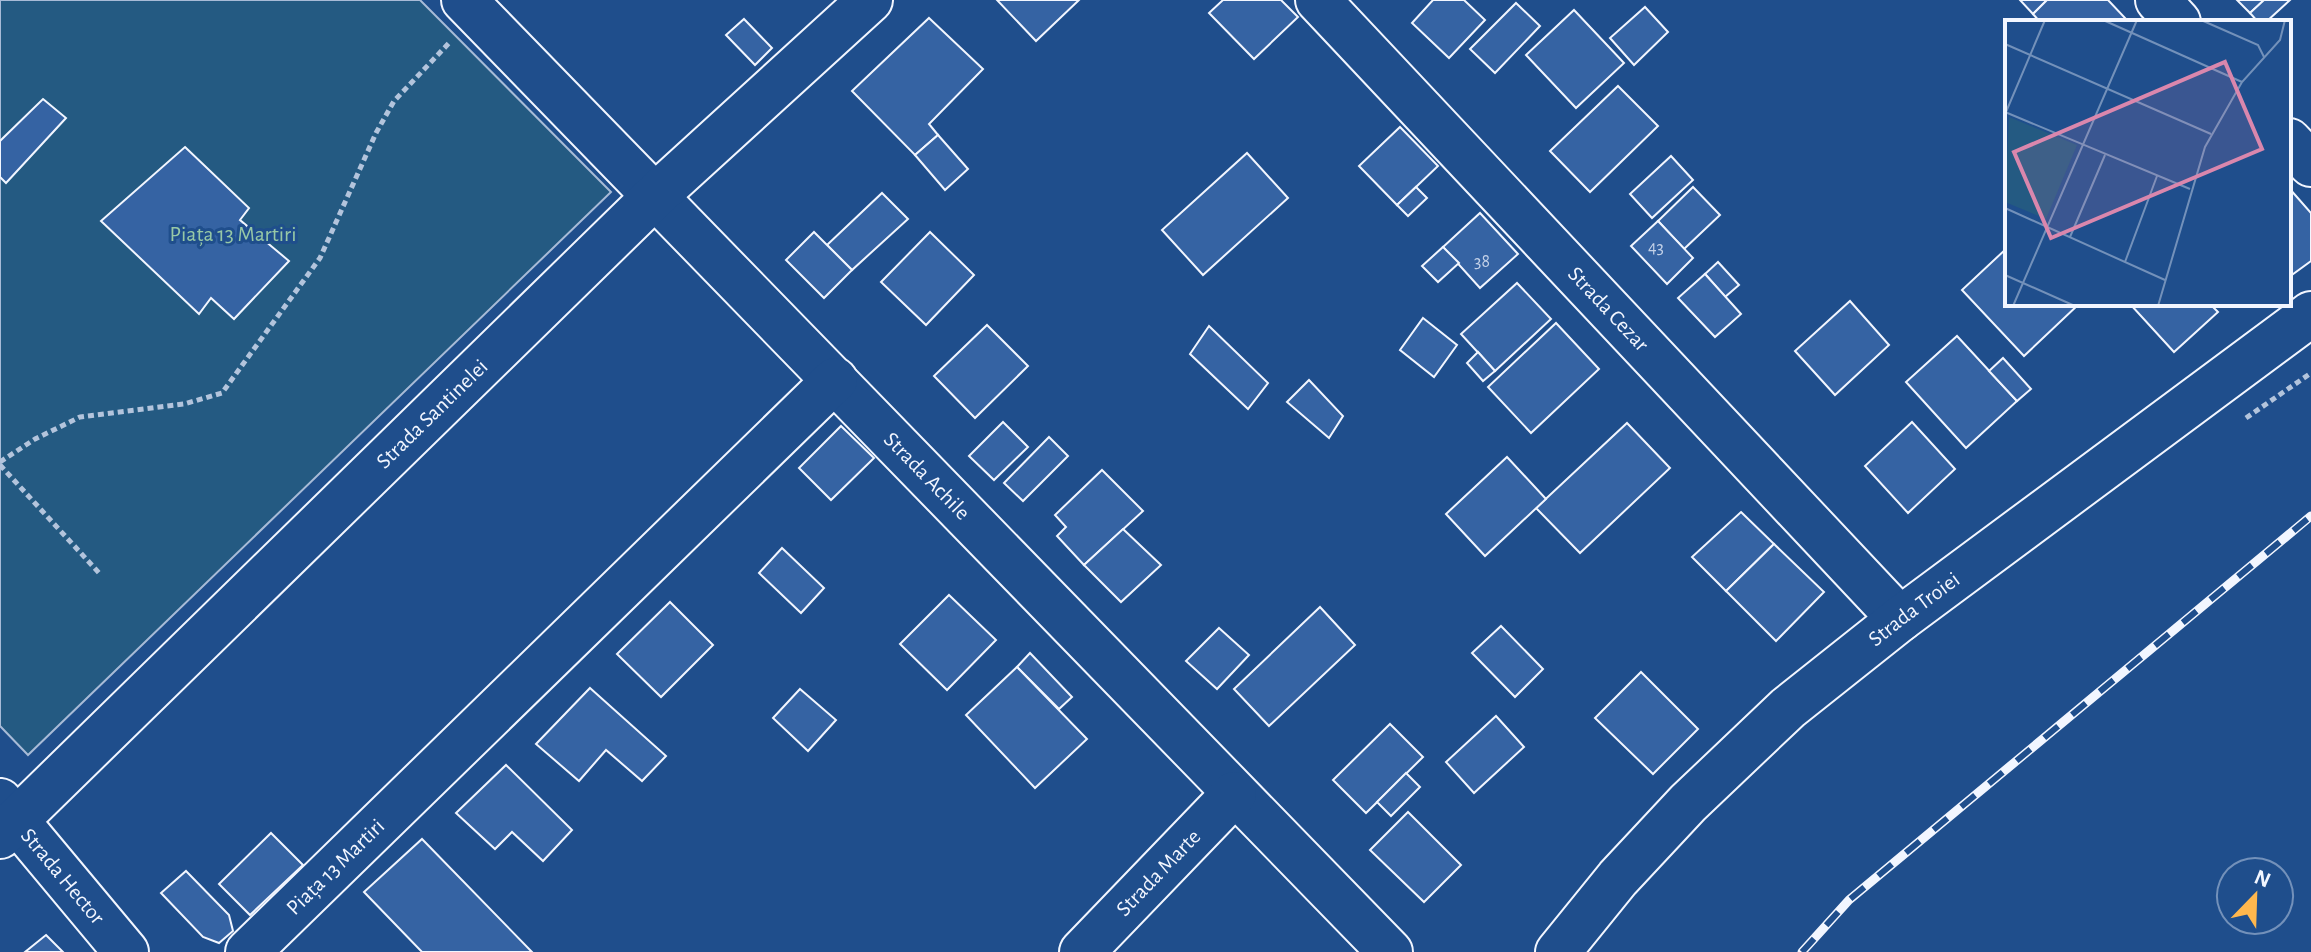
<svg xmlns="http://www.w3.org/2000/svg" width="2311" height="952" viewBox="0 0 2311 952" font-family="'Alegreya Sans',sans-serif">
<rect width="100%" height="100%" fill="#1f4e8c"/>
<path fill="#245a82" stroke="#a8bbd7" stroke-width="2" d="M 0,0 L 420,0 L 611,192 L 28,755 L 0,726 Z"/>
<g fill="#3563a3" stroke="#f2f6ff" stroke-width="2">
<path d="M 997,0 L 1079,0 L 1036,41 Z"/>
<path d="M 1223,0 L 1281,0 L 1298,17 L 1254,59 L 1209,13 Z"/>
<path d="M 1433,0 L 1464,0 L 1485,20 L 1449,58 L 1412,23 Z"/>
<path d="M 2020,0 L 2047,0 L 2033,14 Z"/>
<path d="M 2047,0 L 2108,0 L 2126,19 L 2040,22 L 2033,14 Z"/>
<path d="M 2237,0 L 2264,0 L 2250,13 Z"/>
<path d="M 2264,0 L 2290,0 L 2266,22 L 2258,22 L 2250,13 Z"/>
<path d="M 1516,3 L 1540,26 L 1495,73 L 1470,49 Z"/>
<path d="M 1645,7 L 1668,32 L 1634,65 L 1610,38 Z"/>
<path d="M 1574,10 L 1624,63 L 1576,108 L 1526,55 Z"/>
<path d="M 929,18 L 983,69 L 929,124 L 938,135 L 915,155 L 852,91 Z"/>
<path d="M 744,19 L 772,48 L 755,65 L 726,35 Z"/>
<path d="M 1618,86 L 1658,126 L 1590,192 L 1550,151 Z"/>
<path d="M 43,99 L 66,118 L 6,183 L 0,177 L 0,141 Z"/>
<path d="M 1400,127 L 1438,166 L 1397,205 L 1359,166 Z"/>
<path d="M 938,135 L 968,169 L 945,190 L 915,155 Z"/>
<path d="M 185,147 L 249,208 L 240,220 L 289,261 L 234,319 L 211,298 L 199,314 L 101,221 Z"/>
<path d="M 1247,153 L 1288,198 L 1203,275 L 1162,230 Z"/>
<path d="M 1671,156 L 1693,180 L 1652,218 L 1630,194 Z"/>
<path d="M 1416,187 L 1427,198 L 1408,216 L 1397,205 Z"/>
<path d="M 1693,187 L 1720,215 L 1684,249 L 1658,221 Z"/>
<path d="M 2289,188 L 2311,213 L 2311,261 L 2289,277 Z"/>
<path d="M 882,193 L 908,219 L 852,270 L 827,245 Z"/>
<path d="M 1480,213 L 1518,254 L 1480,288 L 1443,247 Z"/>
<path d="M 1658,221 L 1693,258 L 1667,284 L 1631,246 Z"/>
<path d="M 814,232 L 852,270 L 824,298 L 786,260 Z"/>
<path d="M 930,232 L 974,275 L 926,325 L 881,282 Z"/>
<path d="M 1443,247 L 1459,263 L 1438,282 L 1422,266 Z"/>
<path d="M 2007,248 L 2007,304 L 2079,304 L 2024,356 L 1962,290 Z"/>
<path d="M 1718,262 L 1739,285 L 1725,297 L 1705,274 Z"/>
<path d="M 1705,274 L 1741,314 L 1715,337 L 1678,298 Z"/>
<path d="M 1517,283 L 1551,319 L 1495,371 L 1461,334 Z"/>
<path d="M 1850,301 L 1889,345 L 1835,395 L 1795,351 Z"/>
<path d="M 2130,304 L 2210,304 L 2218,312 L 2174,352 Z"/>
<path d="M 1423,318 L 1457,345 L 1434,377 L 1400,350 Z"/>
<path d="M 1556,323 L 1599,369 L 1531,433 L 1488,387 Z"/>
<path d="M 987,325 L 1028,366 L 975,418 L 934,376 Z"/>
<path d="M 1209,326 L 1268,383 L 1248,409 L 1190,354 Z"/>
<path d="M 1957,336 L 2017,401 L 1966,448 L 1906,382 Z"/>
<path d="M 1478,352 L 1495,371 L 1483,381 L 1467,363 Z"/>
<path d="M 2003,358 L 2031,389 L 2017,401 L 1989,371 Z"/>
<path d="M 1309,380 L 1343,416 L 1329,438 L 1287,402 Z"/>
<path d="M 1003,422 L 1028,447 L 994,480 L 969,456 Z"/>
<path d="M 1912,422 L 1955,469 L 1908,513 L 1865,466 Z"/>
<path d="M 1627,423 L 1670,468 L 1580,553 L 1536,508 Z"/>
<path d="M 841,426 L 874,458 L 831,500 L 799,468 Z"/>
<path d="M 1049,437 L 1068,456 L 1023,501 L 1004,483 Z"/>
<path d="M 1507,457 L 1546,499 L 1485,556 L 1446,514 Z"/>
<path d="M 1102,470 L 1143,511 L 1084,565 L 1057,536 L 1066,527 L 1055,515 Z"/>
<path d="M 1741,512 L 1774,544 L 1726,591 L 1692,557 Z"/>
<path d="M 1123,529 L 1161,565 L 1121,602 L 1084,565 Z"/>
<path d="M 1774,544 L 1824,592 L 1776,641 L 1726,591 Z"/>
<path d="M 782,548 L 824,588 L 801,613 L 759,573 Z"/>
<path d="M 949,595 L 996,640 L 947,690 L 900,644 Z"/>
<path d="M 670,602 L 713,645 L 661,697 L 617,654 Z"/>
<path d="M 1320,607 L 1355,645 L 1269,726 L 1234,689 Z"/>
<path d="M 1501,626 L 1543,669 L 1515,697 L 1472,653 Z"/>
<path d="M 1219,628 L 1249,655 L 1217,689 L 1186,661 Z"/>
<path d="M 1030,653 L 1072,697 L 1059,709 L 1017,667 Z"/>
<path d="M 1017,667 L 1087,739 L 1035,788 L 966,715 Z"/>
<path d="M 1641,672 L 1698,729 L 1653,774 L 1595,718 Z"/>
<path d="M 590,688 L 666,756 L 642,781 L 606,750 L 579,781 L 536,744 Z"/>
<path d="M 800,689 L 836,720 L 808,751 L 773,718 Z"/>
<path d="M 1496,716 L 1524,747 L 1474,793 L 1446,762 Z"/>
<path d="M 1390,724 L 1423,757 L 1366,813 L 1333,780 Z"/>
<path d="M 506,765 L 572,830 L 543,861 L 512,832 L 495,849 L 456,813 Z"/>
<path d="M 1406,773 L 1420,787 L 1391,816 L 1377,802 Z"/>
<path d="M 1408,812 L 1461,865 L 1424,902 L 1370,850 Z"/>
<path d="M 271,833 L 303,865 L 250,915 L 219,884 Z"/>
<path d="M 422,839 L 532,952 L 422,952 L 364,892 Z"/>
<path d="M 186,871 L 229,915 L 233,931 L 219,943 L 203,937 L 161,893 Z"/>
<path d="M 46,935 L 63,952 L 25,952 Z"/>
</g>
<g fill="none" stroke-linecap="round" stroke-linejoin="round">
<g stroke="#f2f6ff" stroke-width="48">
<g id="minor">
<path id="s1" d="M 464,0 L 1390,952"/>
<path id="s2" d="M 1318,0 L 1900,619"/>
<path d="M 2158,0 L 2178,22"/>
<path d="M 2289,141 L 2311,164"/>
<path id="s3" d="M 0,801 L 126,952"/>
<path id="s4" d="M 0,836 L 654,197 L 870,0"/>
<path id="s5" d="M 248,952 L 835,380"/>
<path id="s6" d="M 1082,952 L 1234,794"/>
</g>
</g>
<g stroke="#f2f6ff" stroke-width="48">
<g id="major">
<path id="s7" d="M 1558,952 L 1618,878 L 1688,803 L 1788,708 L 1900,619 L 2311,314"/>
</g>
</g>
<g stroke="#b3c4dc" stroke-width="5" stroke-dasharray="6 4" stroke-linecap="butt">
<path d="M 2246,418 L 2311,373"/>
<path d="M 0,462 L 35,439 L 80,417 L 184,404 L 222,393 L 320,258 L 376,133 L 394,101 L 450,42"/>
<path d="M 0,465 L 100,574"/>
</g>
<use href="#minor" stroke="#1f4e8c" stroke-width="44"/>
<use href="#major" stroke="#1f4e8c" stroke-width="44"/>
<g stroke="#f2f6ff" stroke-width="9">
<path id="rail" d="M 1802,952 L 1849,900 L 2311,516"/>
</g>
<use href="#rail" stroke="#1f4e8c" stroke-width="6" stroke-dasharray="18" stroke-linecap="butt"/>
</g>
<g text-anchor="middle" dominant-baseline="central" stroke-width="6" stroke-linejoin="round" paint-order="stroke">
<g font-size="18" fill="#c3d1e8">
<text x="1656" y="248">43</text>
<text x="1482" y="262">38</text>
</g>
<g font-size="22" fill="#97c8a6" stroke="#1f4e8c">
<text x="233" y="234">Piața 13 Martiri</text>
</g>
<g font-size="22" fill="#f2f6ff" stroke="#1f4e8c">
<text stroke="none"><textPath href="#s2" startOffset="424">Strada Cezar</textPath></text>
<text stroke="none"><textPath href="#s4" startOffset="604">Strada Santinelei</textPath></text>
<text stroke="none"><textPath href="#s1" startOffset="664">Strada Achile</textPath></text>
<text stroke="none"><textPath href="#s7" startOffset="496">Strada Troiei</textPath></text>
<text stroke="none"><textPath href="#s5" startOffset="122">Piața 13 Martiri</textPath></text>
<text stroke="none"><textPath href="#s6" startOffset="110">Strada Marte</textPath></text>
<text stroke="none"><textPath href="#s3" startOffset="98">Strada Hector</textPath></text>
</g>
</g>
<g transform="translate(2005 20)">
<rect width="286" height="286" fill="#1f4e8c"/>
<path d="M 4,97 L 72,125 L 41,199 L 0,182 Z" fill="#245a82"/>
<path fill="none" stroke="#7391ba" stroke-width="2" d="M 98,0 L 237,62M 196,0 L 253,25 L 259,37M 0,24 L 206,114M 0,92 L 185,169M 1,92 L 40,0M 0,188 L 160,260M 65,217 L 100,135M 120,242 L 152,156M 0,255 L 70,286M 8,286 L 132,0M 153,286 L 200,127 L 237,62 L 275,20 L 280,0"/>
<path fill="#da87ad" fill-opacity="0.15" stroke="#da87ad" stroke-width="4" d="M 220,42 L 257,129 L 46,218 L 9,132 Z"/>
<rect width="286" height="286" fill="none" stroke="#f2f6ff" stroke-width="4"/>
</g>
<g transform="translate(2255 896) rotate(23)"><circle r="38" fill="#1f4e8c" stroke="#7391ba" stroke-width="2"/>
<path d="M0-6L14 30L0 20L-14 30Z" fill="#ffb74d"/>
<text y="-12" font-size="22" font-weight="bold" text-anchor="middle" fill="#f2f6ff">N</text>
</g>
</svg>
